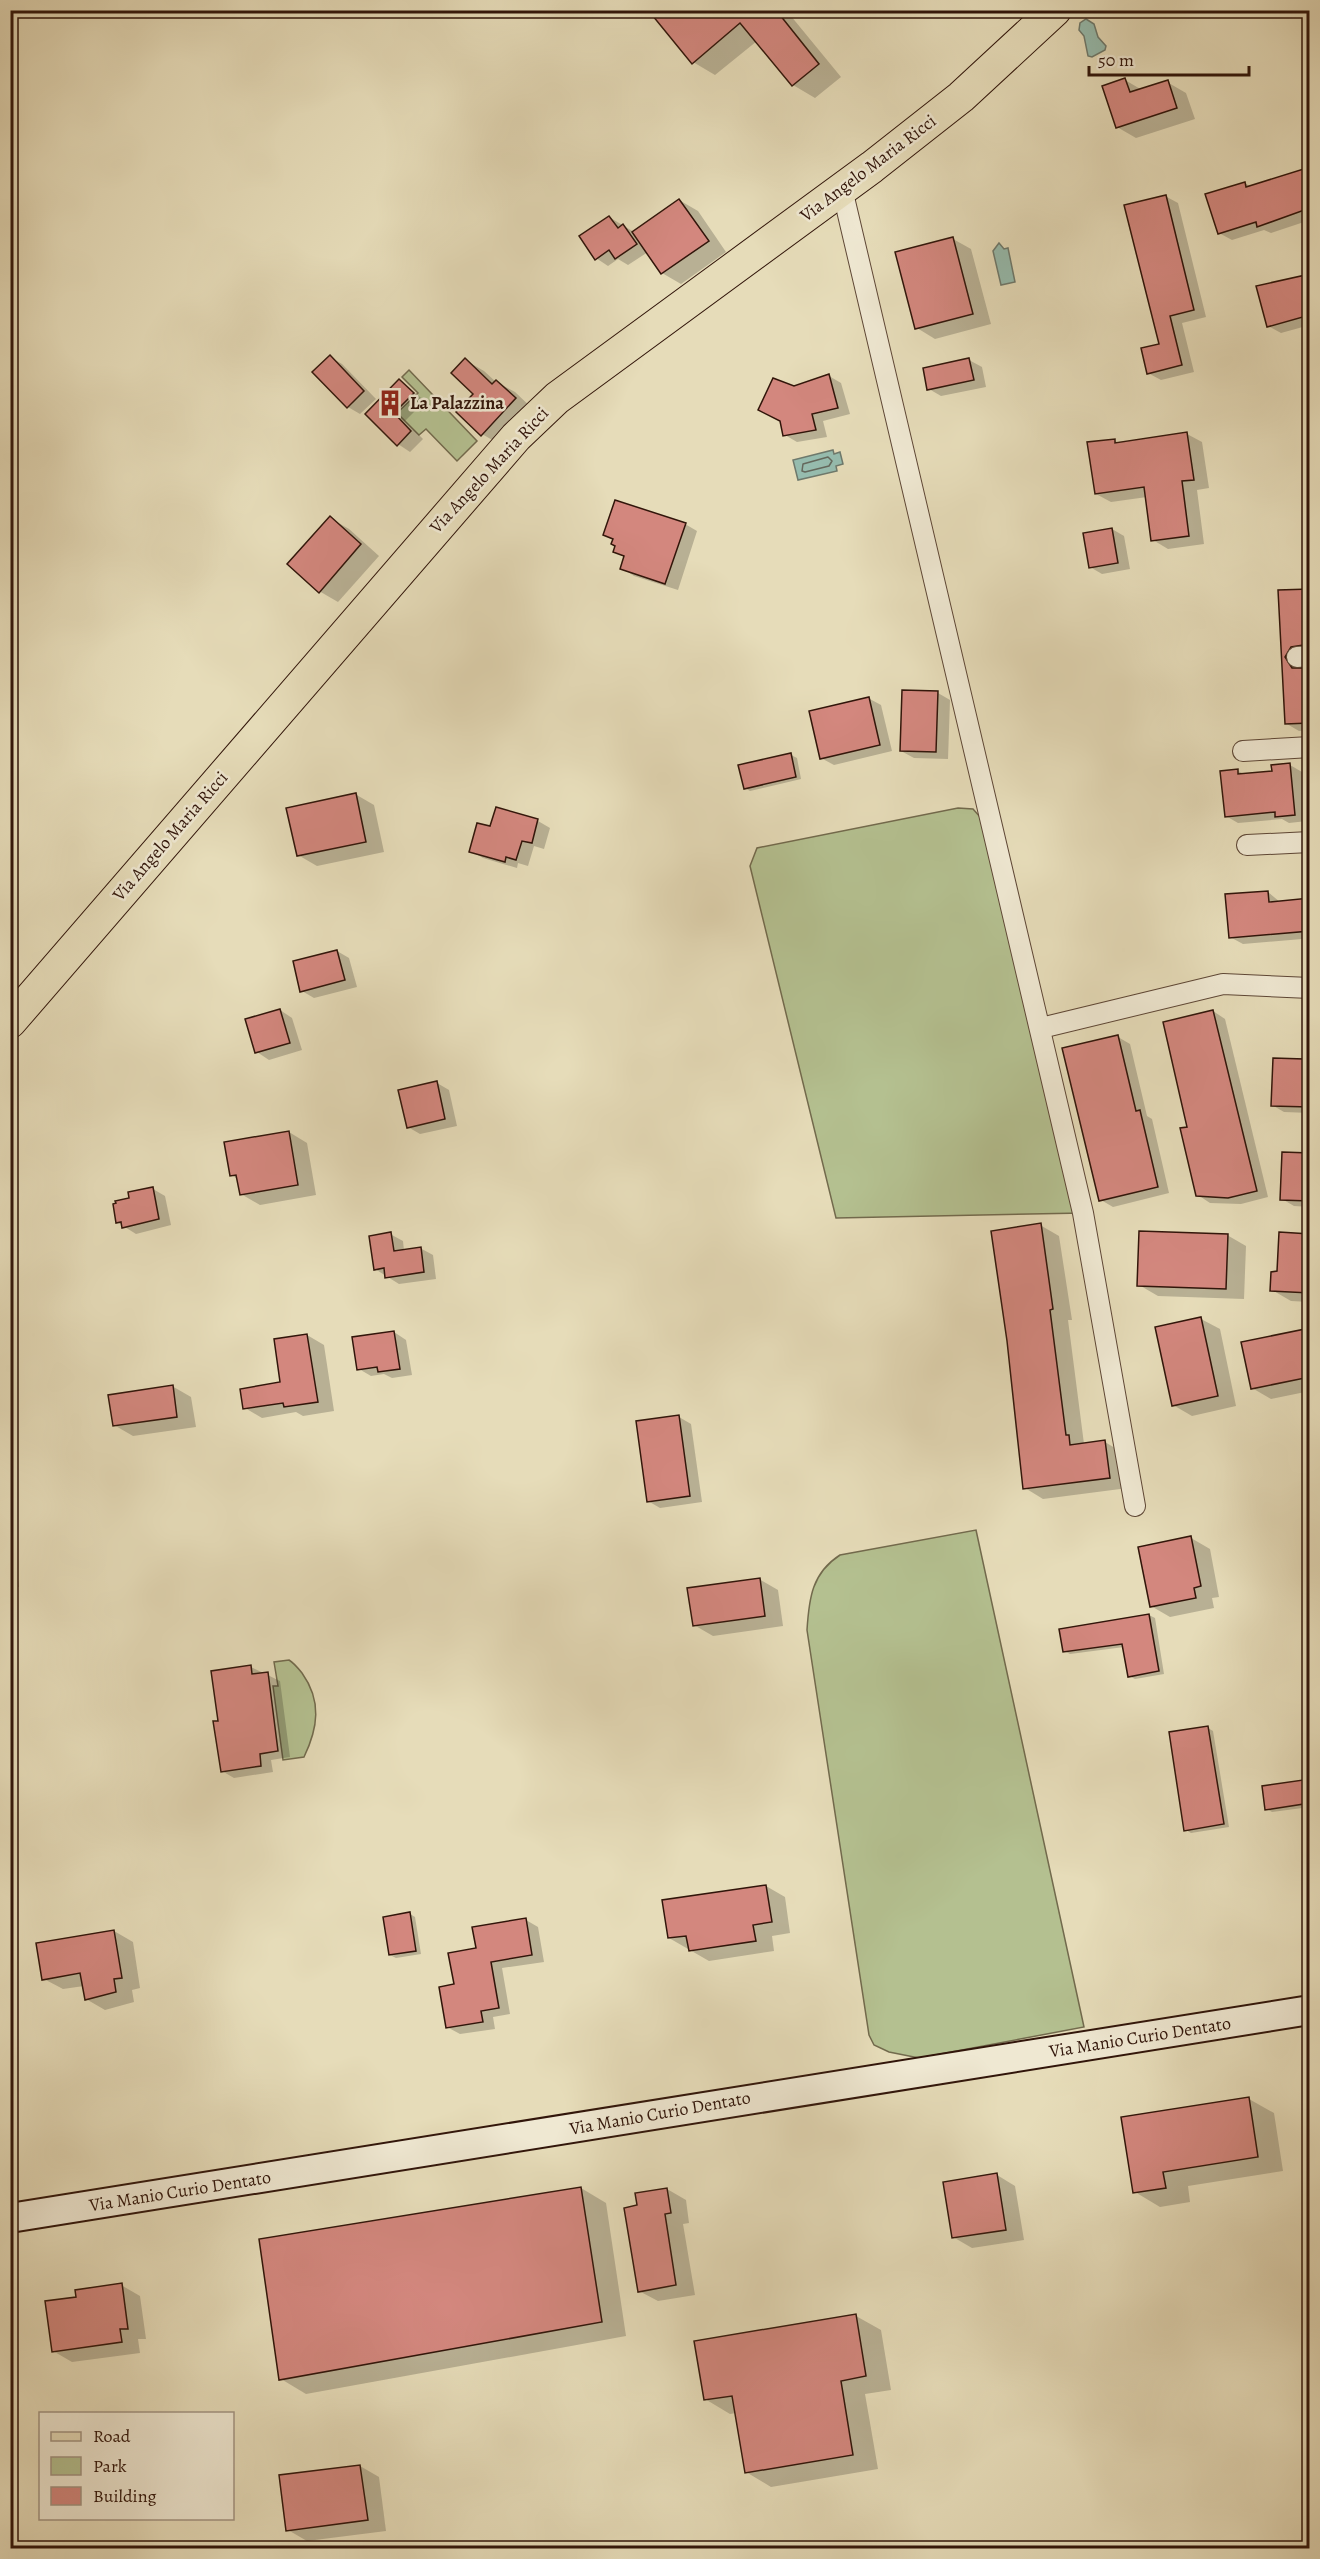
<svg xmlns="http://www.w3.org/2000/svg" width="1320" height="2559" viewBox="0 0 1320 2559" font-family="Alegreya,serif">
<rect width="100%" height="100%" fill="#e6dcb9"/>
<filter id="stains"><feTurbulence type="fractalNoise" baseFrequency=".00333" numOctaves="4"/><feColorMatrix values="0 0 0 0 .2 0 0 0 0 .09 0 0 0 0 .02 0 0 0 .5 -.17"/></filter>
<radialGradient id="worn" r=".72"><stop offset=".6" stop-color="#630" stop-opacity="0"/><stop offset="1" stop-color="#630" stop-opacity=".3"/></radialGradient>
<g fill="#b4c090" stroke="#726a4d" stroke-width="1.5">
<path d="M 409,370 L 477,441 L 457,461 L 426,429 L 419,435 L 397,413 L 418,393 L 402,377 Z"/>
<path d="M 958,808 L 973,809 L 981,818 L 1083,1213 L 836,1218 L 750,866 L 757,848 Z"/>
<path d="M 976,1530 L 1084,2027 L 919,2058 L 889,2052 L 874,2045 L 869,2035 L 807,1630 C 809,1598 812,1573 840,1555 Z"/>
<path d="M 289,1660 C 294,1663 298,1668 302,1673 C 322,1701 318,1728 304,1757 L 283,1760 L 273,1686 L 278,1686 L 274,1662 Z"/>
</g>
<g fill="#96bcae" stroke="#6e796c" stroke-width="1.5">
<path d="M 1086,19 L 1094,24 L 1098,37 L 1106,46 L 1105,50 L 1092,57 L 1088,56 L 1084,36 L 1079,30 L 1080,23 Z"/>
<path d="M 999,243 L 1004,249 L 1008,248 L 1015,282 L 1001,285 L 993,251 Z"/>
<path d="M 833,450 L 834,454 L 840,452 L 843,464 L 836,466 L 837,471 L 798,480 L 793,460 Z"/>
</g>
<g fill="#0003">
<path d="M 650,10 L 786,10 L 841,77 L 815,98 L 793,85 L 757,41 L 715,75 L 693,62 Z"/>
<path d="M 1125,80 L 1142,90 L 1167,82 L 1186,93 L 1195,119 L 1136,138 L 1117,127 Z"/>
<path d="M 1310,169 L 1310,220 L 1271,233 L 1264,230 L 1232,240 L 1219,233 L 1245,183 L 1251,187 Z"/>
<path d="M 1165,196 L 1178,203 L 1206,317 L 1182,323 L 1194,372 L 1161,380 L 1148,373 L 1160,345 Z"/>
<path d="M 679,200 L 698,211 L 726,252 L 681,284 L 662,273 L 648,252 L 628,265 L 618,259 L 608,266 L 596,258 L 609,217 L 634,232 Z"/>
<path d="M 953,239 L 971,249 L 991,324 L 935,339 L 917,328 Z"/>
<path d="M 1310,276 L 1310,325 L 1281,333 L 1268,326 Z"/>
<path d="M 330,357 L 342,364 L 376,399 L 360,414 L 348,407 L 314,372 Z"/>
<path d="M 465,360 L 484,371 L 496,382 L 515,392 L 534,410 L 501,445 L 482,434 L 475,394 Z"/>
<path d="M 969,360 L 982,367 L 986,387 L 941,396 L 929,389 Z"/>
<path d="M 829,376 L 841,383 L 850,414 L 823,421 L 827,437 L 797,442 L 785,435 L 794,388 Z"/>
<path d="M 400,381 L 425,401 L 405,421 L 423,439 L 410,452 L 398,444 L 367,414 Z"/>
<path d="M 1187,434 L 1202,442 L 1209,488 L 1197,490 L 1204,544 L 1168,549 L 1153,540 L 1147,497 L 1111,502 L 1096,494 L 1114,440 L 1120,444 Z"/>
<path d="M 330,518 L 349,529 L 379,556 L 338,602 L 319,591 Z"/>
<path d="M 685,524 L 697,531 L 678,590 L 634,576 L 622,568 L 625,557 L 615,551 L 617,546 L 614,540 L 605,535 Z"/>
<path d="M 1112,529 L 1124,536 L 1130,569 L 1102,574 L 1090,567 Z"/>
<path d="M 1310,590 L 1310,651 L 1299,658 L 1297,667 L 1299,669 L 1310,669 L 1310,730 L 1299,731 L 1287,724 L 1280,592 Z"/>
<path d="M 938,693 L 950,700 L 948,759 L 914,758 L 901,751 Z"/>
<path d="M 868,698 L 881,705 L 892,751 L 834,765 L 821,758 Z"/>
<path d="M 791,755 L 797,758 L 801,779 L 750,791 L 745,788 Z"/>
<path d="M 1290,765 L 1302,772 L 1307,821 L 1289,823 L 1282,819 L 1238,823 L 1226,816 L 1238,771 L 1246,775 L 1274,772 Z"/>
<path d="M 355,794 L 374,805 L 384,852 L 317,866 L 298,855 Z"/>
<path d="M 497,809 L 538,821 L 550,828 L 544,849 L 534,846 L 528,866 L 518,863 L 517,868 L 483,858 L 471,851 L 491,828 Z"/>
<path d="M 1268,892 L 1280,902 L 1310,899 L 1310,946 L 1302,939 L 1243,944 L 1230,937 Z"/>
<path d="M 337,951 L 349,958 L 357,987 L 314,998 L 302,991 Z"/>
<path d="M 280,1010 L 292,1018 L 302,1050 L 269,1060 L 257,1052 Z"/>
<path d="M 1213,1011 L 1225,1019 L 1268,1197 L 1241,1204 L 1210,1203 L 1198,1195 L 1189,1128 Z"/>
<path d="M 1118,1037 L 1130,1044 L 1147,1116 L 1152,1119 L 1169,1193 L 1113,1207 L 1101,1200 Z"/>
<path d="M 1274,1059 L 1310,1061 L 1310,1113 L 1284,1112 L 1272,1105 Z"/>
<path d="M 437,1083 L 449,1090 L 457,1126 L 420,1134 L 408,1127 Z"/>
<path d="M 289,1132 L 307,1143 L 316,1195 L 260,1205 L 241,1194 L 238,1179 L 231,1175 Z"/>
<path d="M 1310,1154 L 1310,1207 L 1294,1206 L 1282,1199 Z"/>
<path d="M 153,1189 L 165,1196 L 171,1225 L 136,1234 L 117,1222 L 131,1199 Z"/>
<path d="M 1040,1225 L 1059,1236 L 1072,1320 L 1068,1320 L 1084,1444 L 1105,1442 L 1123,1453 L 1128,1488 L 1043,1499 L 1025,1488 Z"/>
<path d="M 390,1234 L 403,1241 L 404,1251 L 420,1248 L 433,1255 L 436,1279 L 399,1284 L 375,1269 Z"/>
<path d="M 1227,1235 L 1246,1246 L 1244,1299 L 1158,1296 L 1139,1285 Z"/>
<path d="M 1310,1236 L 1310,1302 L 1291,1301 L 1272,1290 L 1279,1273 Z"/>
<path d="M 1201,1319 L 1220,1329 L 1236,1406 L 1192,1416 L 1173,1405 Z"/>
<path d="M 1310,1329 L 1310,1391 L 1271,1399 L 1252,1388 Z"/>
<path d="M 394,1332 L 406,1340 L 412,1375 L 392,1378 L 384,1374 L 371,1376 L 359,1369 Z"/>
<path d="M 307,1335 L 324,1345 L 334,1411 L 303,1416 L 296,1412 L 262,1418 L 245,1408 L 282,1383 Z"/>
<path d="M 172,1386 L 191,1397 L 196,1427 L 133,1436 L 114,1425 Z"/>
<path d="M 679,1417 L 691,1424 L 702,1502 L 660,1508 L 648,1501 Z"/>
<path d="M 1191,1538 L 1210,1549 L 1219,1597 L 1212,1598 L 1214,1608 L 1170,1617 L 1151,1606 Z"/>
<path d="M 10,1549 L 14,1551 L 19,1587 L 10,1588 Z"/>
<path d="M 759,1579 L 778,1590 L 783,1626 L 713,1636 L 694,1625 Z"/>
<path d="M 1149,1615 L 1155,1618 L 1164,1674 L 1135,1679 L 1129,1676 L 1124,1647 L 1070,1654 L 1064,1651 Z"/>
<path d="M 251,1667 L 280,1681 L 290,1757 L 271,1760 L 273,1772 L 234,1778 L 222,1771 L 220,1722 Z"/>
<path d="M 1208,1728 L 1213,1731 L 1229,1827 L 1191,1833 L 1186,1830 Z"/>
<path d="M 1310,1780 L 1310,1807 L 1272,1812 L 1267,1809 Z"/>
<path d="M 766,1886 L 785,1897 L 790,1933 L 772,1936 L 774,1951 L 709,1961 L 669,1938 Z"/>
<path d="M 410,1914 L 415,1917 L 421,1954 L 396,1958 L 390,1955 Z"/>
<path d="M 526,1920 L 538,1927 L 544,1962 L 502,1968 L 510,2014 L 493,2017 L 495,2029 L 460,2034 L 447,2027 L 455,1986 L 477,1950 Z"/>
<path d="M 114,1931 L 133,1942 L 140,1988 L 132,1990 L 134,2002 L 105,2010 L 86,1999 L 84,1986 L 63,1989 L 44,1979 Z"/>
<path d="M 1310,2087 L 1310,2106 L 1305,2088 Z"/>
<path d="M 1249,2099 L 1274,2113 L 1283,2171 L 1188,2186 L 1190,2202 L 1160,2207 L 1135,2192 Z"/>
<path d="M 997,2175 L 1015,2186 L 1024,2240 L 972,2248 L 953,2237 Z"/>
<path d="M 581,2188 L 606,2203 L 626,2336 L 306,2394 L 281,2379 Z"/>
<path d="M 667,2189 L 686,2200 L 689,2223 L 683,2224 L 695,2295 L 658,2301 L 639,2291 L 639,2207 Z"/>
<path d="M 121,2285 L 140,2296 L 146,2339 L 138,2339 L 140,2353 L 72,2362 L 53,2351 L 77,2298 Z"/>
<path d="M 856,2316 L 881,2330 L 891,2390 L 865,2394 L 878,2469 L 771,2487 L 746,2472 L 736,2413 L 730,2414 L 705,2399 Z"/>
<path d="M 360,2466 L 379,2477 L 386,2531 L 307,2541 L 288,2530 Z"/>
</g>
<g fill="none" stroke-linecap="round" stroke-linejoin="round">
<path stroke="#64685c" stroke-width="1.5" d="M 828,457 L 832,461 L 829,466 L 805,472 L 802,471 L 803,464 Z"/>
</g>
<g fill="#d3877e" stroke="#31150a" stroke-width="1.5">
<path d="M 648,10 L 776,10 L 819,64 L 792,86 L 740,23 L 692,64 Z"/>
<path d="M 1125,78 L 1130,92 L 1168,80 L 1177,108 L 1116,128 L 1102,86 Z"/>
<path d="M 1310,167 L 1310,208 L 1257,227 L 1256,222 L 1218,234 L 1205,194 L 1245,182 L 1246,187 Z"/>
<path d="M 1166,195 L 1194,310 L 1170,316 L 1182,365 L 1147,374 L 1141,348 L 1159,344 L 1124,205 Z"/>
<path d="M 679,199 L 709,241 L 661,274 L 632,232 Z"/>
<path d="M 609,216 L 618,228 L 623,224 L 637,244 L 615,259 L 609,250 L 595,260 L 579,236 Z"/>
<path d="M 953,237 L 973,314 L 915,329 L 895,252 Z"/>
<path d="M 1310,274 L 1310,315 L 1267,327 L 1256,286 Z"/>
<path d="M 330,355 L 364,391 L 347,408 L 312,372 Z"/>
<path d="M 465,358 L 492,384 L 496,380 L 516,398 L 481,436 L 456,412 L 473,394 L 451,373 Z"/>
<path d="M 969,358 L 974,380 L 927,390 L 923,368 Z"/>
<path d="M 829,374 L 838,408 L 812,414 L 816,430 L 783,436 L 780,421 L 758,410 L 773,378 L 794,386 Z"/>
<path d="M 399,379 L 414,393 L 394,413 L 411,431 L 397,446 L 365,414 Z"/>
<path d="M 1187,432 L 1194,480 L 1182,481 L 1189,536 L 1151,541 L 1144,487 L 1095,494 L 1087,442 L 1115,439 L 1115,443 Z"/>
<path d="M 615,500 L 686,523 L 665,584 L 620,569 L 624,556 L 613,552 L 615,546 L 611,544 L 613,539 L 603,535 Z"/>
<path d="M 330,516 L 361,544 L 319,593 L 287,564 Z"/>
<path d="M 1112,528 L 1118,563 L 1089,568 L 1083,533 Z"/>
<path d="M 1310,589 L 1310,644 L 1291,647 L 1285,657 L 1292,668 L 1310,668 L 1310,723 L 1285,724 L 1278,590 Z"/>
<path d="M 902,690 L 938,691 L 936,752 L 900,751 Z"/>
<path d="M 869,697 L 880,745 L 820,759 L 809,711 Z"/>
<path d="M 791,753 L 796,777 L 744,789 L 738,765 Z"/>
<path d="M 1290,763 L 1295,815 L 1275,817 L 1275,812 L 1225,817 L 1220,771 L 1238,769 L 1238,774 L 1272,771 L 1271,765 Z"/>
<path d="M 356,793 L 366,842 L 297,856 L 286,808 Z"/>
<path d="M 496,807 L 538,819 L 532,843 L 522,841 L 516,860 L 506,857 L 505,862 L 469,852 L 477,823 L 490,826 Z"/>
<path d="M 1268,891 L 1269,902 L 1310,898 L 1310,931 L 1229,938 L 1225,894 Z"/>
<path d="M 337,950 L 345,980 L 300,992 L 293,961 Z"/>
<path d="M 280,1009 L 290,1043 L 255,1053 L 245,1019 Z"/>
<path d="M 1213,1010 L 1257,1191 L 1228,1198 L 1196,1196 L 1180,1128 L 1187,1127 L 1163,1022 Z"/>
<path d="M 1118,1035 L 1136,1111 L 1140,1110 L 1158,1187 L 1099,1201 L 1062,1048 Z"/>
<path d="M 1273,1058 L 1304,1059 L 1303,1063 L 1310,1064 L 1310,1107 L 1271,1106 Z"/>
<path d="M 437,1081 L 445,1119 L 407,1128 L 398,1090 Z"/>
<path d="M 289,1131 L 298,1185 L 240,1195 L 236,1175 L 230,1176 L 224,1142 Z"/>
<path d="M 1282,1152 L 1310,1153 L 1310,1201 L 1280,1200 Z"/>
<path d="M 153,1187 L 159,1219 L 122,1228 L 121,1222 L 116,1223 L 113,1204 L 116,1203 L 115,1201 L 129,1198 L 128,1192 Z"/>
<path d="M 1041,1223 L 1053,1309 L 1050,1310 L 1066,1435 L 1069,1435 L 1070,1445 L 1105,1440 L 1110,1478 L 1023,1489 L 1007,1341 L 991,1231 Z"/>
<path d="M 1139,1231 L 1228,1234 L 1226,1289 L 1137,1286 Z"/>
<path d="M 391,1232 L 394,1251 L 421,1247 L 424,1272 L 385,1278 L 384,1268 L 374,1270 L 369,1236 Z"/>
<path d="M 1279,1232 L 1310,1234 L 1310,1293 L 1270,1291 L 1271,1272 L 1277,1271 Z"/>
<path d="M 1201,1317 L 1218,1396 L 1172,1406 L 1155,1327 Z"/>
<path d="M 1310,1328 L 1310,1377 L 1251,1389 L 1241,1342 Z"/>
<path d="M 394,1331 L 400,1369 L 378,1372 L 377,1367 L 357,1370 L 352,1337 Z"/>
<path d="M 307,1334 L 318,1402 L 284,1407 L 283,1403 L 243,1409 L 240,1389 L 280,1382 L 274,1339 Z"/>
<path d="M 173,1385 L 177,1417 L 113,1426 L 108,1395 Z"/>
<path d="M 679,1415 L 690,1496 L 647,1502 L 636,1421 Z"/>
<path d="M 1191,1536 L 1201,1586 L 1194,1588 L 1196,1598 L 1150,1607 L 1138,1547 Z"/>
<path d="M 760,1578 L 765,1616 L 693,1626 L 687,1588 Z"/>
<path d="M 1149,1614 L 1159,1671 L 1128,1677 L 1122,1644 L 1063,1652 L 1059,1629 Z"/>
<path d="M 251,1665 L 252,1674 L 268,1672 L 278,1751 L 260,1754 L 261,1766 L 221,1772 L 213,1721 L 218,1721 L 211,1671 Z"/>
<path d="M 1208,1726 L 1224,1824 L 1184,1831 L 1169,1732 Z"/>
<path d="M 1310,1779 L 1310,1803 L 1265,1810 L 1262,1786 Z"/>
<path d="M 766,1885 L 772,1922 L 753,1925 L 756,1941 L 689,1951 L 686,1936 L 668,1938 L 662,1900 Z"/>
<path d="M 410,1912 L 416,1951 L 389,1955 L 383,1917 Z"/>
<path d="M 526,1918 L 532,1955 L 491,1962 L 499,2008 L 481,2011 L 483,2022 L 446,2028 L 439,1987 L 454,1984 L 448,1953 L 476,1948 L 472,1927 Z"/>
<path d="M 114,1930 L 122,1978 L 114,1979 L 116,1992 L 85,2000 L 80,1973 L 42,1980 L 36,1943 Z"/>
<path d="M 1249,2097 L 1258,2157 L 1163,2172 L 1166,2188 L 1133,2193 L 1121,2117 Z"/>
<path d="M 997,2173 L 1006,2230 L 952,2238 L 943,2182 Z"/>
<path d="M 581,2187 L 602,2322 L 279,2380 L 259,2239 Z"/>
<path d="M 667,2188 L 671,2213 L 665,2214 L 676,2285 L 638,2292 L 624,2208 L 637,2205 L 635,2193 Z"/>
<path d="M 122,2283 L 128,2329 L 120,2329 L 122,2342 L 52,2352 L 45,2301 L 76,2297 L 75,2290 Z"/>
<path d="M 856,2314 L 866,2376 L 841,2381 L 853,2455 L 745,2473 L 732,2396 L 704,2400 L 694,2341 Z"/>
<path d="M 360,2465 L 368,2520 L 286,2531 L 279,2475 Z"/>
</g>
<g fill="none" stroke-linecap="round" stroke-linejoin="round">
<g stroke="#5e4736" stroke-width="22">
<g id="street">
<path d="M 842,189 L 1083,1213 L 1135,1506"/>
<path d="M 1297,657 L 1310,656"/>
<path d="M 1243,751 L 1310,747"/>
<path d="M 1247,845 L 1310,842"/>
<path d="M 1041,1028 L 1223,984 L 1310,988"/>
</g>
</g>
<g stroke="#31150a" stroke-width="32">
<path id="secondary" d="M 10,2218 L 1310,2010"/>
</g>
<g stroke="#31150a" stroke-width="34">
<path id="primary" d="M 10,1022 L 516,437 L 557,398 L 872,167 L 961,97 L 1055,10"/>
</g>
<use href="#street" stroke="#efe8d2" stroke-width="20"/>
<use href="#secondary" stroke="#efe8d2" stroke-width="28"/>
<use href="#primary" stroke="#e6dcb9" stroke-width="32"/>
</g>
<defs>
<g id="building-bare" transform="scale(2.07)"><path d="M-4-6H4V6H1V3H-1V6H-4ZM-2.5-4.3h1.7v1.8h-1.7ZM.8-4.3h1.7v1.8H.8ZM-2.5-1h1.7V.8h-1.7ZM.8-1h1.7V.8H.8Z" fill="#8f2418" stroke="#efe8d2" stroke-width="2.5" paint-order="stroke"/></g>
</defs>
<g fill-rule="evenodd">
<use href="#building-bare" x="390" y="403"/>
</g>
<g text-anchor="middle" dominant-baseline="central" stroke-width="5" stroke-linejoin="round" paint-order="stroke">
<g font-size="18" fill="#31150a" stroke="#efe8d2">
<text transform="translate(868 168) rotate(-37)">Via Angelo Maria Ricci</text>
<text transform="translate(489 470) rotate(-47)">Via Angelo Maria Ricci</text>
<text transform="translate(170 836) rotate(-49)">Via Angelo Maria Ricci</text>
<text transform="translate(1140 2037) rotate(-9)">Via Manio Curio Dentato</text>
<text transform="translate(660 2113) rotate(-10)">Via Manio Curio Dentato</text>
<text transform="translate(180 2191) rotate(-9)">Via Manio Curio Dentato</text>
</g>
<g font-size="18" font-weight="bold" fill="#31150a" stroke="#efe8d2" text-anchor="start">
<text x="410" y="403">La Palazzina</text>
</g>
</g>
<rect width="1320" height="2559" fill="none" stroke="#e6dcb9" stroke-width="36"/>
<rect x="12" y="12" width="1296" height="2535" fill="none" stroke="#31150a" stroke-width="3"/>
<rect x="18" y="18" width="1284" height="2523" fill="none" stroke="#31150a" stroke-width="1.5"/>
<rect x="39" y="2412" width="195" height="108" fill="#efe8d2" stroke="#a39482" stroke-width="1.5"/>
<rect x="51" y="2432" width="30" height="9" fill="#e6dcb9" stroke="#a39482" stroke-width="1.5"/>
<text x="93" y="2442" font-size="18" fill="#31150a">Road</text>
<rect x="51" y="2457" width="30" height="18" fill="#b4c090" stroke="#a39482" stroke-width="1.5"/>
<text x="93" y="2472" font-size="18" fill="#31150a">Park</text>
<rect x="51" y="2487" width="30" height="18" fill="#d3877e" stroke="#a39482" stroke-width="1.5"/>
<text x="93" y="2502" font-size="18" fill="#31150a">Building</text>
<path d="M1089 66v9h160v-9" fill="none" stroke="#31150a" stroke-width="3"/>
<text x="1098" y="66" font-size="18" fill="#31150a" stroke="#efe8d2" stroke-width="4.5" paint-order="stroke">50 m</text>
<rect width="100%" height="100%" filter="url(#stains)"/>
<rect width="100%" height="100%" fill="url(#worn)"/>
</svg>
